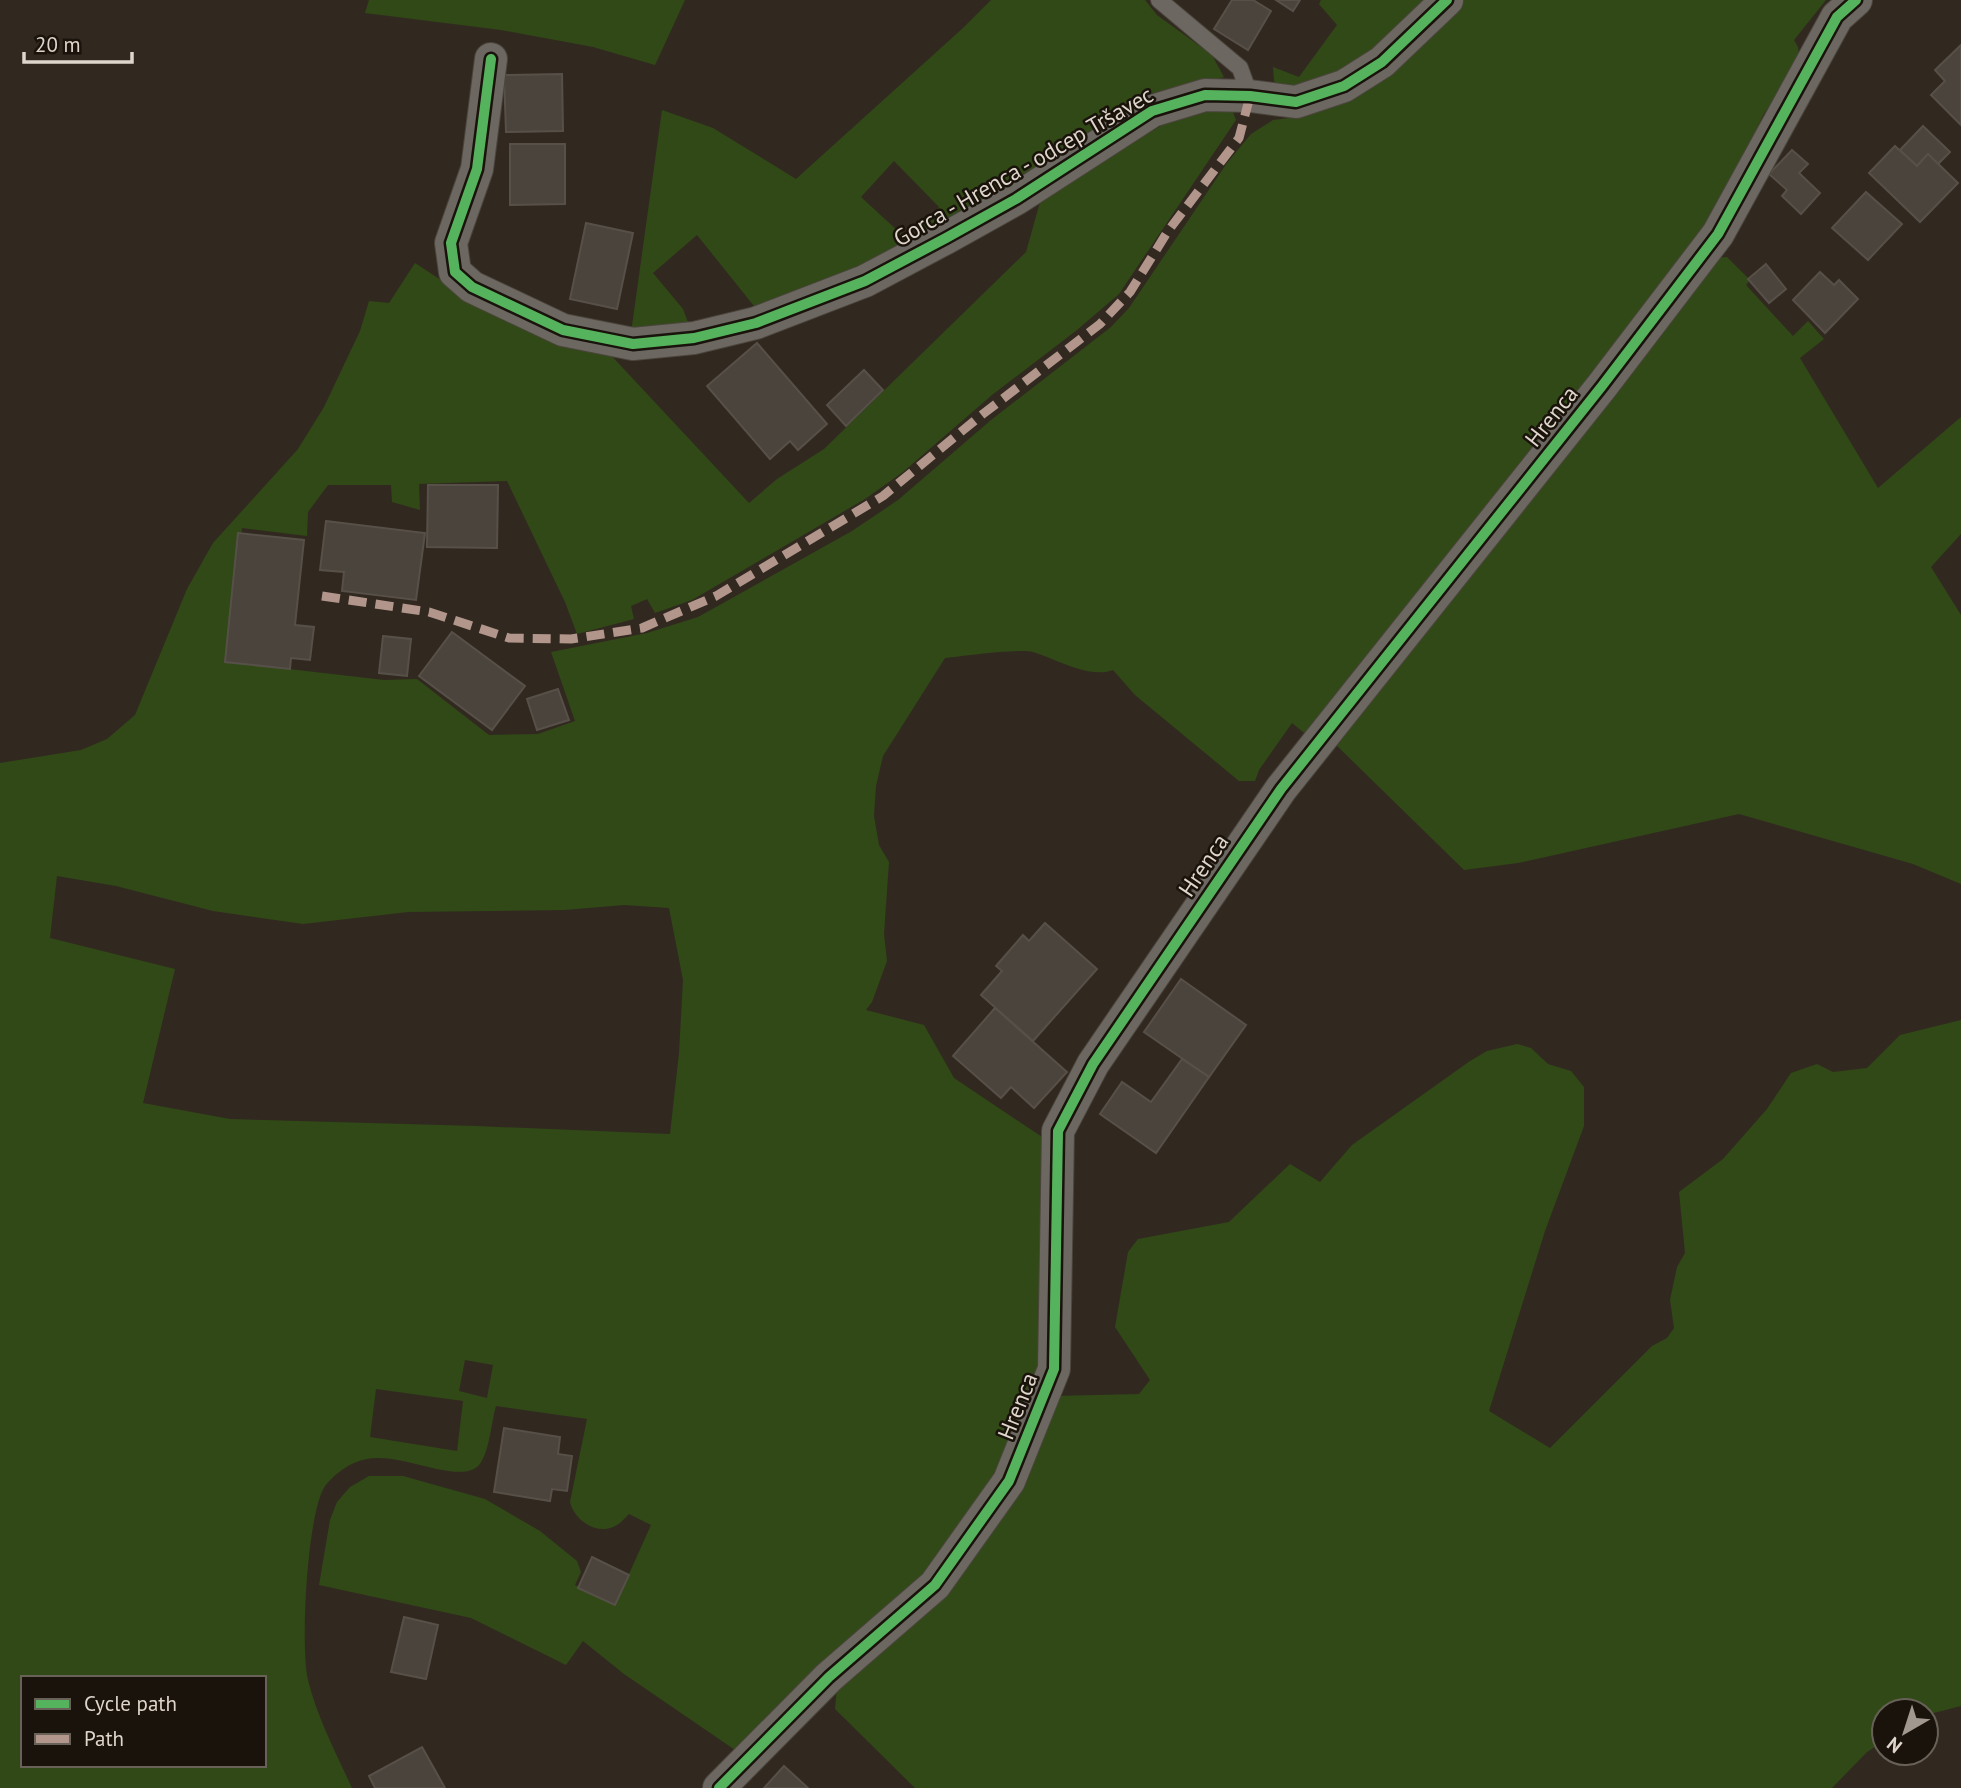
<svg xmlns="http://www.w3.org/2000/svg" width="1961" height="1788" viewBox="0 0 1961 1788" font-family="'PT Sans',sans-serif">
<rect width="100%" height="100%" fill="#312920"/>
<g fill="#314917" fill-rule="evenodd">
<path d="M 369,0 L 685,0 L 655,65 L 593,47 L 501,30 L 365,13 Z"/>
<path d="M 991,0 L 1145,0 L 1157,15 L 1212,55 L 1224,77 L 1167,96 L 929,237 L 919,228 L 939,207 L 894,161 L 861,197 L 912,244 L 758,311 L 697,235 L 653,273 L 683,309 L 689,325 L 631,333 L 662,110 L 713,128 L 796,179 L 963,28 Z"/>
<path d="M 1321,0 L 1439,0 L 1399,39 L 1309,90 L 1279,86 L 1274,81 L 1273,67 L 1299,77 L 1337,25 L 1319,4 Z"/>
<path d="M 1463,0 L 1826,0 L 1794,40 L 1798,47 L 1800,62 L 1763,115 L 1726,196 L 1701,239 L 1308,736 L 1292,723 L 1259,770 L 1255,781 L 1239,781 L 1135,695 L 1113,670 C 1090,679 1056,659 1033,652 C 1021,648 962,656 945,658 L 883,756 L 876,786 L 874,816 L 879,845 L 889,862 L 884,934 L 887,961 L 872,1002 L 866,1010 L 924,1025 L 954,1078 L 1054,1145 L 1042,1322 L 1034,1395 L 1009,1453 L 975,1511 L 916,1583 L 738,1752 L 624,1674 L 583,1641 L 566,1665 L 471,1618 L 319,1585 L 330,1520 L 337,1502 L 350,1487 L 369,1476 L 403,1476 L 485,1499 L 540,1531 L 577,1561 L 581,1572 L 575,1585 L 616,1603 L 651,1525 L 629,1514 C 625,1518 620,1524 615,1526 C 597,1536 574,1520 570,1502 L 587,1419 L 496,1406 C 491,1422 489,1462 474,1469 C 446,1482 390,1445 354,1463 C 344,1467 332,1477 325,1486 C 307,1513 300,1647 308,1680 C 317,1717 336,1753 352,1788 L 0,1788 L 0,763 L 81,750 L 107,739 L 135,715 L 187,589 L 213,543 L 298,449 L 324,407 L 360,331 L 369,301 L 389,303 L 415,263 L 502,320 L 607,351 L 749,503 L 777,479 L 824,449 L 1026,252 L 1042,195 L 1171,120 L 1215,103 L 1231,107 L 1236,120 L 1119,294 L 1077,330 L 992,395 L 903,472 L 865,499 L 692,600 L 655,613 L 647,599 L 631,606 L 634,619 L 577,634 L 565,602 L 507,481 L 419,484 L 420,510 L 392,502 L 391,485 L 328,485 L 308,512 L 307,536 L 242,528 L 228,662 L 384,680 L 417,679 L 489,735 L 538,734 L 575,721 L 551,652 L 647,633 L 698,617 L 852,531 L 898,500 L 991,420 L 1111,327 L 1129,308 L 1227,163 L 1251,134 L 1273,120 L 1306,116 L 1329,106 L 1410,57 ZM 57,876 L 116,886 L 213,911 L 303,924 L 408,912 L 564,910 L 624,905 L 669,908 L 683,980 L 679,1053 L 670,1134 L 476,1126 L 230,1119 L 143,1103 L 175,969 L 50,938 ZM 465,1360 L 493,1365 L 487,1398 L 459,1391 ZM 376,1389 L 463,1401 L 457,1451 L 370,1437 ZM 23,1678 L 264,1678 L 264,1765 L 23,1765 Z"/>
<path d="M 1727,257 L 1750,280 L 1746,285 L 1793,336 L 1808,321 L 1824,339 L 1800,358 L 1878,488 L 1961,417 L 1961,534 L 1931,567 L 1961,615 L 1961,884 L 1913,864 L 1739,814 L 1518,863 L 1464,870 L 1333,742 L 1714,258 Z"/>
<path d="M 1961,1020 L 1961,1706 L 1926,1715 L 1926,1711 L 1884,1711 L 1884,1741 L 1867,1752 L 1832,1788 L 915,1788 L 835,1709 L 837,1687 L 937,1594 L 1055,1396 L 1139,1394 L 1150,1380 L 1115,1327 L 1128,1252 L 1138,1239 L 1229,1222 L 1290,1164 L 1320,1182 L 1352,1145 L 1470,1061 L 1487,1051 L 1517,1044 L 1531,1048 L 1548,1064 L 1571,1071 L 1584,1087 L 1584,1126 L 1545,1231 L 1489,1411 L 1550,1448 L 1652,1346 L 1667,1338 L 1674,1328 L 1670,1300 L 1677,1267 L 1685,1253 L 1679,1192 L 1723,1159 L 1767,1109 L 1791,1073 L 1817,1064 L 1833,1072 L 1867,1068 L 1900,1035 Z"/>
</g>
<g fill="#4b443c" stroke="#575049" stroke-width="2">
<path d="M 1232,0 L 1253,0 L 1271,11 L 1248,50 L 1214,29 Z"/>
<path d="M 1276,0 L 1300,0 L 1293,11 Z"/>
<path d="M 1961,45 L 1961,125 L 1931,95 L 1945,81 L 1935,70 Z"/>
<path d="M 562,74 L 563,131 L 506,132 L 504,75 Z"/>
<path d="M 1923,126 L 1950,152 L 1938,164 L 1928,154 L 1917,166 L 1900,150 Z"/>
<path d="M 510,144 L 565,144 L 565,204 L 510,205 Z"/>
<path d="M 1895,146 L 1917,166 L 1928,154 L 1958,183 L 1920,222 L 1869,173 Z"/>
<path d="M 1792,150 L 1808,164 L 1799,173 L 1820,193 L 1801,214 L 1782,196 L 1787,190 L 1769,174 Z"/>
<path d="M 1866,192 L 1902,224 L 1868,260 L 1832,228 Z"/>
<path d="M 586,223 L 633,233 L 617,309 L 570,299 Z"/>
<path d="M 1766,264 L 1786,289 L 1769,303 L 1748,279 Z"/>
<path d="M 1820,272 L 1834,285 L 1839,280 L 1858,299 L 1825,333 L 1793,300 Z"/>
<path d="M 757,343 L 827,424 L 798,450 L 790,441 L 770,459 L 707,386 Z"/>
<path d="M 864,370 L 883,390 L 846,426 L 827,405 Z"/>
<path d="M 428,485 L 498,485 L 497,548 L 427,547 Z"/>
<path d="M 326,521 L 425,533 L 416,600 L 342,591 L 344,572 L 320,570 Z"/>
<path d="M 238,533 L 304,540 L 295,625 L 314,627 L 310,660 L 291,658 L 290,669 L 225,662 Z"/>
<path d="M 452,632 L 525,686 L 492,730 L 419,676 Z"/>
<path d="M 383,636 L 411,639 L 407,676 L 379,673 Z"/>
<path d="M 558,689 L 569,720 L 537,730 L 527,699 Z"/>
<path d="M 1045,923 L 1097,969 L 1033,1041 L 981,995 L 1002,971 L 996,966 L 1023,935 L 1029,941 Z"/>
<path d="M 1181,979 L 1246,1025 L 1209,1077 L 1144,1032 Z"/>
<path d="M 995,1008 L 1067,1072 L 1034,1108 L 1011,1087 L 1001,1098 L 953,1056 Z"/>
<path d="M 1182,1059 L 1209,1077 L 1156,1153 L 1100,1114 L 1122,1082 L 1151,1102 Z"/>
<path d="M 504,1428 L 560,1437 L 558,1454 L 572,1456 L 567,1491 L 552,1489 L 550,1501 L 494,1492 Z"/>
<path d="M 592,1557 L 629,1575 L 615,1605 L 578,1588 Z"/>
<path d="M 404,1617 L 438,1625 L 426,1679 L 391,1672 Z"/>
<path d="M 422,1747 L 445,1788 L 375,1788 L 369,1776 Z"/>
<path d="M 784,1766 L 808,1788 L 764,1788 Z"/>
</g>
<g fill="none" stroke-linecap="round" stroke-linejoin="round">
<g stroke="#4b453d" stroke-width="18">
<path id="service" d="M 1159,0 L 1240,68 L 1250,96"/>
</g>
<g stroke="#4b453d" stroke-width="34">
<g id="minor">
<path d="M 491,59 L 477,169 L 451,243 L 455,272 L 472,287 L 563,330 L 633,344 L 694,338 L 756,323 L 865,281 L 946,238 L 1016,199 L 1152,111 L 1205,95 L 1250,96 L 1296,102 L 1344,86 L 1382,62 L 1447,0"/>
<path d="M 719,1788 L 829,1677 L 935,1585 L 1009,1481 L 1054,1369 L 1058,1131 L 1093,1064 L 1281,789 L 1602,386 L 1718,234 L 1837,17 L 1856,0"/>
</g>
</g>
<use href="#service" stroke="#6c6761" stroke-width="16"/>
<use href="#minor" stroke="#6c6761" stroke-width="32"/>
<path stroke="#b2968c" stroke-width="9" stroke-dasharray="18 9" stroke-linecap="butt" d="M 322,596 L 429,612 L 509,638 L 571,639 L 642,628 L 716,596 L 883,496 L 979,417 L 1100,324 L 1130,292 L 1168,231 L 1239,138 L 1250,96"/>
<g stroke="#19130c" stroke-width="15">
<g id="cycleway">
<path d="M 491,59 L 477,169 L 451,243 L 455,272 L 472,287 L 563,330 L 633,344 L 694,338 L 756,323 L 865,281 L 946,238 L 1016,199 L 1152,111 L 1205,95 L 1250,96 L 1296,102 L 1344,86 L 1382,62 L 1447,0"/>
<path d="M 719,1788 L 829,1677 L 935,1585 L 1009,1481 L 1054,1369 L 1058,1131 L 1093,1064 L 1281,789 L 1602,386 L 1718,234 L 1837,17 L 1856,0"/>
</g>
</g>
<use href="#cycleway" stroke="#56b35d" stroke-width="10"/>
</g>
<g text-anchor="middle" dominant-baseline="central" stroke-width="5" stroke-linejoin="round" paint-order="stroke">
<g font-size="23" fill="#ded5cb" stroke="#19130c">
<text transform="translate(1023 166) rotate(-30)">Gorca - Hrenca - odcep Tršavec</text>
<text transform="translate(1551 416) rotate(-52)">Hrenca</text>
<text transform="translate(1203 865) rotate(-56)">Hrenca</text>
<text transform="translate(1017 1406) rotate(-68)">Hrenca</text>
</g>
</g>
<rect x="21" y="1676" width="245" height="91" fill="#19130c" stroke="#686158" stroke-width="2"/>
<rect x="35" y="1699" width="35" height="10" fill="#56b35d" stroke="#686158" stroke-width="2"/>
<text x="84" y="1711" font-size="21" fill="#ded5cb">Cycle path</text>
<rect x="35" y="1734" width="35" height="10" fill="#b2968c" stroke="#686158" stroke-width="2"/>
<text x="84" y="1746" font-size="21" fill="#ded5cb">Path</text>
<g transform="translate(1905 1732) rotate(219)"><circle r="33" fill="#19130c" stroke="#686158" stroke-width="2"/>
<path d="M0-5L12 26L0 18L-12 26Z" fill="#a1998f"/>
<text y="-10" font-size="19" font-weight="bold" text-anchor="middle" fill="#ded5cb">N</text>
</g>
<path d="M24 52v10h108v-10" fill="none" stroke="#ded5cb" stroke-width="3.5"/>
<text x="35" y="52" font-size="21" fill="#ded5cb" stroke="#19130c" stroke-width="5" paint-order="stroke">20 m</text>
</svg>
